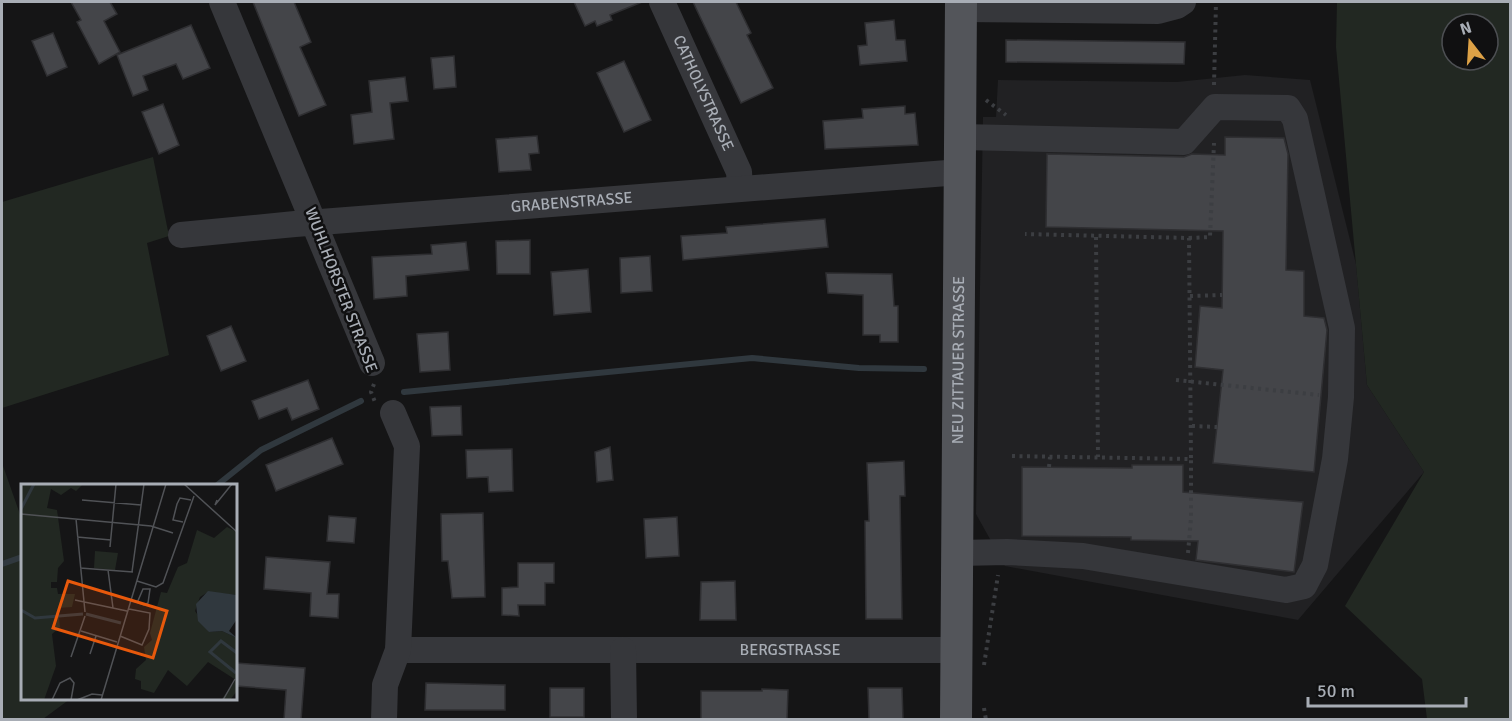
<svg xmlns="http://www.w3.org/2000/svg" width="1512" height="721" viewBox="0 0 1512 721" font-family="Signika,sans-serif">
<rect width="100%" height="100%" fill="#151516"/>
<path fill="#212123" d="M 1245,75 L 1310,80 L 1356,264 L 1367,385 L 1424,472 L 1298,620 L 1005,566 L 976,514 L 983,117 L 996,117 L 998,80 L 1177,82 Z"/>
<g fill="#222822" fill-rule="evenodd">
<path d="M 1337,2 L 1510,2 L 1510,719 L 1427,719 L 1422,679 L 1345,606 L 1424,472 L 1367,385 L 1336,47 ZM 1452,24 L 1488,24 L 1488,60 L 1452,60 Z"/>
<path d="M 153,157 L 169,236 L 147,243 L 169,355 L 2,408 L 2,202 Z"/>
<path d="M 2,463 L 22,520 L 22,698 L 70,699 L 43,719 L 2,719 Z"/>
</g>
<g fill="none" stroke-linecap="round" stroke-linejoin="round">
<g stroke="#30383e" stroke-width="6">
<path d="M 404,392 L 752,358 L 859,368 L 924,369"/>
<path d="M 216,486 L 261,450 L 361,401"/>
<path d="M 2,564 L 22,557"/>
</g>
</g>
<g fill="#444549" stroke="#2f2f32" stroke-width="1.5">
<path d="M 71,2 L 110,2 L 117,14 L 104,21 L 120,52 L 99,64 L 77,22 L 81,20 Z"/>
<path d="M 253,2 L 294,2 L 311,42 L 300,47 L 326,105 L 299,116 Z"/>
<path d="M 574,2 L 642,2 L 610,15 L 612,20 L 597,26 L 595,21 L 585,26 Z"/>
<path d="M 693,2 L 736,2 L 751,33 L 747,35 L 773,88 L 741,103 Z"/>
<path d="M 894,20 L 896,40 L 905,40 L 907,61 L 860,65 L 858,46 L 867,45 L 865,23 Z"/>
<path d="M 191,25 L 210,68 L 183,79 L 176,64 L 143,76 L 148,90 L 133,96 L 117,55 Z"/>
<path d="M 53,33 L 67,67 L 47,76 L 32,41 Z"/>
<path d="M 1006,40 L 1185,42 L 1184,64 L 1006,62 Z"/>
<path d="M 454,56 L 456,87 L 434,89 L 431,58 Z"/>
<path d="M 624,61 L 651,120 L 624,132 L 597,73 Z"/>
<path d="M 405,77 L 408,101 L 390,103 L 394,139 L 354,144 L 351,115 L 372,112 L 369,81 Z"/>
<path d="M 163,104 L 179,145 L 159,154 L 142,112 Z"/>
<path d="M 905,106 L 905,114 L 915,113 L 918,145 L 825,149 L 823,121 L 863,118 L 862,109 Z"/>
<path d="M 537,136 L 539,153 L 529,154 L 531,170 L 499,172 L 496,139 Z"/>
<path d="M 1225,137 L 1284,138 L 1288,154 L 1286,270 L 1304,271 L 1304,316 L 1324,318 L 1327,330 L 1314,472 L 1213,463 L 1223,370 L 1195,367 L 1200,306 L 1222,308 L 1223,231 L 1046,227 L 1047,154 L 1184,157 L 1192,154 L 1225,155 Z"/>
<path d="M 825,219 L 828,247 L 683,260 L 681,236 L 727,233 L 726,227 Z"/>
<path d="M 530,240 L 530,274 L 497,274 L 496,241 Z"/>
<path d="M 466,242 L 469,270 L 406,276 L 407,296 L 374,299 L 372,257 L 432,254 L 431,245 Z"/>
<path d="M 650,256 L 652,291 L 621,293 L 620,258 Z"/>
<path d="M 588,269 L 591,312 L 554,315 L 551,272 Z"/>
<path d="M 826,273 L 892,274 L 894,306 L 898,306 L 898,342 L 880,342 L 880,335 L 863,335 L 863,295 L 828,293 Z"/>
<path d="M 231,326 L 246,361 L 221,371 L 207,336 Z"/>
<path d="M 448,332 L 450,370 L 420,372 L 417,334 Z"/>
<path d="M 308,380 L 319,409 L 292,420 L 287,408 L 259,419 L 252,401 Z"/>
<path d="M 461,406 L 462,435 L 432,436 L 430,407 Z"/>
<path d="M 332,438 L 343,464 L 276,491 L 266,465 Z"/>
<path d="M 610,447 L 613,480 L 597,482 L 595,452 Z"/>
<path d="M 512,449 L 513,491 L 489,492 L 488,477 L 467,478 L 466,450 Z"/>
<path d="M 904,461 L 905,496 L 900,496 L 902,619 L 866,619 L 865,521 L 869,521 L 867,463 Z"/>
<path d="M 1132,465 L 1183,465 L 1183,492 L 1303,502 L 1294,572 L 1196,560 L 1198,541 L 1131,540 L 1131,537 L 1022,536 L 1022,467 L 1132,468 Z"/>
<path d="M 483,513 L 485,597 L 452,598 L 448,561 L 442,561 L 441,514 Z"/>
<path d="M 329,516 L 356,518 L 354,543 L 327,541 Z"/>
<path d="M 677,517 L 679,556 L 646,558 L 644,519 Z"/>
<path d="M 266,557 L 330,562 L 327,594 L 339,594 L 338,618 L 310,616 L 311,593 L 264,589 Z"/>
<path d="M 518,563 L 554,563 L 554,583 L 545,583 L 545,605 L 518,605 L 519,616 L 502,615 L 502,588 L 518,587 Z"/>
<path d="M 735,581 L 736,620 L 700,620 L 701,582 Z"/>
<path d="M 236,663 L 305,668 L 301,720 L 284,720 L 286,690 L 236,686 Z"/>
<path d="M 426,683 L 505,685 L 505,710 L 425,710 Z"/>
<rect x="550" y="688" width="34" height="29"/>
<path d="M 868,688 L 902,688 L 903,720 L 869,720 Z"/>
<path d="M 762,689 L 788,690 L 787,720 L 701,720 L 701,691 L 762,691 Z"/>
</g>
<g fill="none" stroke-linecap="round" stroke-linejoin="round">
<g stroke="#3c3e42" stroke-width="4" stroke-dasharray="3 4.5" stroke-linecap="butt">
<path d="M 1214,85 L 1216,2"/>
<path d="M 986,100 L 1006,115"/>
<path d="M 1096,237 L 1098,457"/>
<path d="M 1189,238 L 1210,237 L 1214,143"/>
<path d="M 1190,296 L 1222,295"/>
<path d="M 1176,380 L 1319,395"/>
<path d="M 374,384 L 371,392 L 375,402"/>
<path d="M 1192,426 L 1217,427"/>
<path d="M 1012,456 L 1191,459 L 1189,238 L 1025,234"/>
<path d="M 1049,467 L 1050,457"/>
<path d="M 1188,553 L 1191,518 L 1191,459"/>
<path d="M 984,665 L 998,575"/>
<path d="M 984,708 L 986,720"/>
</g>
<g stroke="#36373b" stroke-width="26">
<path d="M 222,2 L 372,363"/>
<path id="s1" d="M 662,2 L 739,172 L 740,187"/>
<path d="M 961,9 L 1158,11 L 1177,6 L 1183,2"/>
<path id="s2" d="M 181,235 L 295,224 L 960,172"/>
<path d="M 958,553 L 1007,552 L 1083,556 L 1286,590 L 1304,586 L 1315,565 L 1335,459 L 1341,397 L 1342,328 L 1295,119 L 1288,108 L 1215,107 L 1184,142 L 961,137"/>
<path id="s3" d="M 398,650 L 956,650"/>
<path d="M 623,650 L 624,720"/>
<path d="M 384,720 L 385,685 L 398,650 L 407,446 L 393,413"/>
</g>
<path stroke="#53555a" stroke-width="32" id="s4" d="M 956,720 L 961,2"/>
</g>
<g text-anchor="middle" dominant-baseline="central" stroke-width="5" stroke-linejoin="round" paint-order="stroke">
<g font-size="16" fill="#a8adb5" stroke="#101011">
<text stroke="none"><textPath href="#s1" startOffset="100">CATHOLYSTRASSE</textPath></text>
<text stroke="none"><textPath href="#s2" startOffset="392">GRABENSTRASSE</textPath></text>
<text transform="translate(341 290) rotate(69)">WUHLHORSTER STRASSE</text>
<text stroke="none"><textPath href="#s4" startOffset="360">NEU ZITTAUER STRASSE</textPath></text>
<text stroke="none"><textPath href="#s3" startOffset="392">BERGSTRASSE</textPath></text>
</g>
</g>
<g transform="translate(21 484)">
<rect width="216" height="216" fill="#151516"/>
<path d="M 0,0 L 62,0 L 55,7 L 50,4 L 40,11 L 30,5 L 26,24 L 36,26 L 43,77 L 37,84 L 36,98 L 30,98 L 30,104 L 36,104 L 37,110 L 54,110 L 51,123 L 37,124 L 39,143 L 31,150 L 35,182 L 23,216 L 0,216 ZM 206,43 L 216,48 L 216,111 L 187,108 L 179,113 L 174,127 L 188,148 L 201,147 L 216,154 L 216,207 L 209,216 L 200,216 L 215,196 L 187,178 L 166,202 L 147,186 L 133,209 L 120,205 L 120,197 L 114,195 L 115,185 L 125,176 L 123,163 L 131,156 L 129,149 L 140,108 L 146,109 L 157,83 L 166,79 L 176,46 L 193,54 ZM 74,67 L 97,69 L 94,86 L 73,84 Z" fill="#222822"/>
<path d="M 187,107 L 216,111 L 216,135 L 208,147 L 216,154 L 201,147 L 188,148 L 177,137 L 175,120 Z" fill="#30383e"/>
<path fill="none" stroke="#30383e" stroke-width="3" d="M 0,25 L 13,0M 0,126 L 14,134 L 62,130M 65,130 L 100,139M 215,189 L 189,168 L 200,157 L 216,169"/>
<path fill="none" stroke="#505256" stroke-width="1.5" d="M 163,0 L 216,48M 61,16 L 120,21M 196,16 L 194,21 L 211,0M 0,30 L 130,42 L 152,49M 55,35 L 64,128M 162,38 L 152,36 L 156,20 L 159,14 L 170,16M 56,53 L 90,56M 89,63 L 95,0M 59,84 L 112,88M 87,86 L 92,124M 111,88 L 123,0M 116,97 L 135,103 L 142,99 L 173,12M 54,116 L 106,127M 110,116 L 123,121 L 127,119 L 129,105 L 122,105 L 116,119M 60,147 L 96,158M 99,152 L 121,161 L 128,145 L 129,129 L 108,125M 69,170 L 75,152M 50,173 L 64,132M 31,216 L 39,199 L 49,194 L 53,199 L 50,216M 56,216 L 71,210 L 81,211M 80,216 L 145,0M 202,216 L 214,195"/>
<path fill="#e8590c" fill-opacity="0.15" stroke="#e8590c" stroke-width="3" d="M 47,97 L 146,127 L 132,174 L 32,144 Z"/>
<rect width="216" height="216" fill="none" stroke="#a8adb5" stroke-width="3"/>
</g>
<rect width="1512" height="721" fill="none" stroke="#a8adb5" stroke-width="6"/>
<g transform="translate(1470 42) rotate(343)"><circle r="28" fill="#101011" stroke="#4d4f53" stroke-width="1.5"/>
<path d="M0-4.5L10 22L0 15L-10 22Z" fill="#dda146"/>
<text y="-9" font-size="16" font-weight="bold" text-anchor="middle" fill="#a8adb5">N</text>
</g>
<path d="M1308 697v9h158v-9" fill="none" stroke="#a8adb5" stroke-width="3"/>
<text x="1317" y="697" font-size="18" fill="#a8adb5" stroke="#101011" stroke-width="4.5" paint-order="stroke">50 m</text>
</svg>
